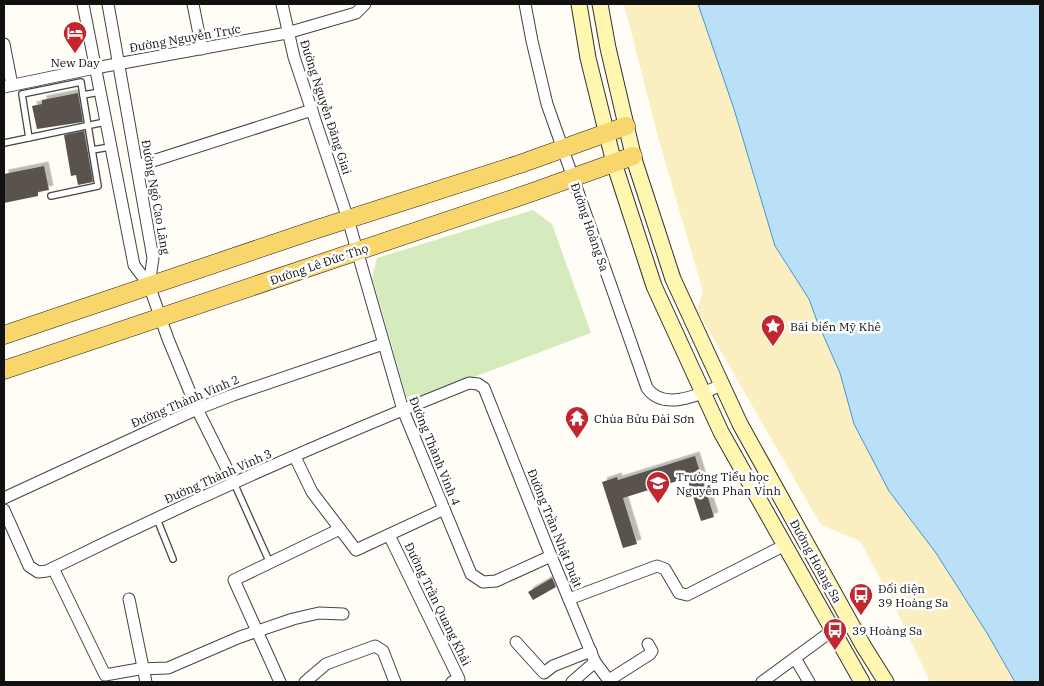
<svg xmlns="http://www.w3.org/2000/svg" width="1044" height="686" viewBox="0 0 1044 686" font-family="'IBM Plex Serif',serif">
<defs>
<filter id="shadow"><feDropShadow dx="4.5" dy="-4.5" stdDeviation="0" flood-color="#0004"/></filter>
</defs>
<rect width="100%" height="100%" fill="#fffdf5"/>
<path fill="#d5ebbd" d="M 533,210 L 552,224 L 591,333 L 408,402 L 372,277 L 377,258 Z"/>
<path fill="#fbeec1" d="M 624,4 L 698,4 L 734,109 L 775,246 L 809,299 L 817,321 L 840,373 L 854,424 L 889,491 L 936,553 L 987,633 L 1015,682 L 930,682 L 892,601 L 860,541 L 821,525 L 697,310 L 703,292 L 657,133 Z"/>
<path fill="#b9e0f7" stroke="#3f96cf" d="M 698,4 L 1040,4 L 1040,682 L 1015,682 L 987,633 L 936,553 L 889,491 L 854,424 L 840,373 L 817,321 L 809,299 L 775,246 L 734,109 Z"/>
<g fill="#5a524d" filter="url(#shadow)">
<path d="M 78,93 L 83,122 L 37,129 L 32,106 L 42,104 L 42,100 Z"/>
<path d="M 84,131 L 93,182 L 78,185 L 76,175 L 71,176 L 64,135 Z"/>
<path d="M 44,166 L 49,190 L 38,192 L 38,196 L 4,203 L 4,174 Z"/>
<path d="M 695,456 L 714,517 L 701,521 L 687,478 L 623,498 L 637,544 L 623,548 L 602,482 L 617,477 L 618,480 Z"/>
<path d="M 552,578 L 556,587 L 533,600 L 528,592 Z"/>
</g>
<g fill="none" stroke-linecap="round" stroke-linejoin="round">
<g stroke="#444" stroke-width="8">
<g id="service">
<path d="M 29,138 L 22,94 L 81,82 L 83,95 L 100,92"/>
<path d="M 4,143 L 105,122"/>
<path d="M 92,150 L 110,147"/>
<path d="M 51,196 L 98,186 L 83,95"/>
<path d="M 234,483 L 270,563"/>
<path d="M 157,519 L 173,559"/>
</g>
</g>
<g stroke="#444" stroke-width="13">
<g id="minor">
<path d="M 83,4 L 134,265 L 149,285 L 168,339 L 197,409 L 234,483"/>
<path d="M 108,4 L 153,258 L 149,285"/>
<path d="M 193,4 L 202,49"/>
<path d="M 282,4 L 294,57 L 348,219 L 403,410 L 471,574 L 483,582 L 496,581 L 551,556"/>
<path d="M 525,4 L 532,41 L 547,104 L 647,388 C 664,412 700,394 722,385"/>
<path d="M 4,44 L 12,85"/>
<path d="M 4,87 L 95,68 L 287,33 L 356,13 L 365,4"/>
<path d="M 137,166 L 312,110"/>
<path d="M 295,457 L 312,492 L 356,550 L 444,509"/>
<path d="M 4,498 L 197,409 L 233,395 L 383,344"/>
<path d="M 4,510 L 29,566 L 38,572 L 47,571 C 185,503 326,440 469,383 L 478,384 L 484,388 L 551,556 L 595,662 L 610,682"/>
<path d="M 389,535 L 459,679 L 452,682"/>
<path d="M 53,568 L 105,675 L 139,669 L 168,668 L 240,637 L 293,619 L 319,613 L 343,614"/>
<path d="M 129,599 L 146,682"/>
<path d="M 569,599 L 657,566 L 665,569 L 679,593 L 687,595 L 785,545"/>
<path d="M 516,642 L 544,673 L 553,666 L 591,651"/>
<path d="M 795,658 L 809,682"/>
<path d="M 609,680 L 650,654 L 652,651 L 648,644"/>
<path d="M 280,682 L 234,580 L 340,529"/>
<path d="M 305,682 L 326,664 L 375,646 L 383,651 L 395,682"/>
<path d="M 572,682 L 595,662"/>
<path d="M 762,682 L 833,630"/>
</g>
</g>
<g stroke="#333" stroke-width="17">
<g id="secondary">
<path d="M 579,4 L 588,58 L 614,163 L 654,286 L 721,432 L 862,682"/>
<path d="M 600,4 L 608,48 L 634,159 L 673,279 L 740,424 L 864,647 L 886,682"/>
</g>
</g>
<g stroke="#222" stroke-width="19">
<g id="primary">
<path d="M 4,335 L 311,231 L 520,164 L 626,126"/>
<path d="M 4,370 L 530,193 L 633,156"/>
</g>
</g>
<use href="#service" stroke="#fff" stroke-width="5.5"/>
<use href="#minor" stroke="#fff" stroke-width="11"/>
<use href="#secondary" stroke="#fff6b0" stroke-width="15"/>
<use href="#primary" stroke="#f9d66b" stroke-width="18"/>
</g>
<defs>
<g id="hotel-pin" transform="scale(1.25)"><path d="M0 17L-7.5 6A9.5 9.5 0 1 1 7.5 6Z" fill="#c4262e" stroke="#fff"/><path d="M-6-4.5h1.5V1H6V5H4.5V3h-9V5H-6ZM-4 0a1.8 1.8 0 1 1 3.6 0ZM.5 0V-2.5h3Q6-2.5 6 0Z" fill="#fff"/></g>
<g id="sight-pin" transform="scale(1.25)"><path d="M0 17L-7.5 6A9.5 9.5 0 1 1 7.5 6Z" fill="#c4262e" stroke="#fff"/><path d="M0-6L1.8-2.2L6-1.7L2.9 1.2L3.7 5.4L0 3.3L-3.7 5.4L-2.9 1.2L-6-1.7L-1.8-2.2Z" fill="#fff"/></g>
<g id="temple-pin" transform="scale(1.25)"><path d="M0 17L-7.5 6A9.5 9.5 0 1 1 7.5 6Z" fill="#c4262e" stroke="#fff"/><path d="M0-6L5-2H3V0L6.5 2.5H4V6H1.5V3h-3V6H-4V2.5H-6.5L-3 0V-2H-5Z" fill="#fff"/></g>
<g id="school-pin" transform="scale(1.25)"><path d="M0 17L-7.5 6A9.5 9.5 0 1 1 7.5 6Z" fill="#c4262e" stroke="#fff"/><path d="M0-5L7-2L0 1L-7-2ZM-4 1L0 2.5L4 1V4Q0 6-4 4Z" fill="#fff"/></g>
<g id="bus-pin" transform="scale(1.25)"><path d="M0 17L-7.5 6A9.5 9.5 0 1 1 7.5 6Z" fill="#c4262e" stroke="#fff"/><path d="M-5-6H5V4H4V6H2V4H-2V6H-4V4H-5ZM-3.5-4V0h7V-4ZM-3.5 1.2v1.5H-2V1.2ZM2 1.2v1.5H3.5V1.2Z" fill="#fff"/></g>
</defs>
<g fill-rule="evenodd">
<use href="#hotel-pin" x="75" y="33"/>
<use href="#sight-pin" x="773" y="326"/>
<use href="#temple-pin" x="577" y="418"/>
<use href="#school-pin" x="658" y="483"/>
<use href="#bus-pin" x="861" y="595"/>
<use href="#bus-pin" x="835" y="630"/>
</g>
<g text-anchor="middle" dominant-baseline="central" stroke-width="5" stroke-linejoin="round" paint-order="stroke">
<g font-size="12" fill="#111" stroke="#fff">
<text transform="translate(185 38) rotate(-10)">Đường Nguyễn Trực</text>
<text transform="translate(326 107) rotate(72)">Đường Nguyễn Đăng Giai</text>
<text transform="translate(156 197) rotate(80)">Đường Ngô Cao Lãng</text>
<text transform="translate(590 227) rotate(71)">Đường Hoàng Sa</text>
<text transform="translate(319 264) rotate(-19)">Đường Lê Đức Thọ</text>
<text transform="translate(185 401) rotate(-23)">Đường Thành Vinh 2</text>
<text transform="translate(435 451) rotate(68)">Đường Thành Vinh 4</text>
<text transform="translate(218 476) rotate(-24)">Đường Thành Vinh 3</text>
<text transform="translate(555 528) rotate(68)">Đường Trần Nhật Duật</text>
<text transform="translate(816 561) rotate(61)">Đường Hoàng Sa</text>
<text transform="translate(438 604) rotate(64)">Đường Trần Quang Khải</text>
</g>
<g font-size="12" fill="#111" stroke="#fff" text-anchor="start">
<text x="75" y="62" text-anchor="middle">New Day</text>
<text x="790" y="326">Bãi biển Mỹ Khê</text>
<text x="594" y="418">Chùa Bửu Đài Sơn</text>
<text x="676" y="476">Trường Tiểu học<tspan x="676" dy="14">Nguyễn Phan Vinh</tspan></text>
<text x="878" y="588">Đối diện<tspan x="878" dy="14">39 Hoàng Sa</tspan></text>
<text x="852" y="630">39 Hoàng Sa</text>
</g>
</g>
<rect width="1044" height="686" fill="none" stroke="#111111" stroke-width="10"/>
</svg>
